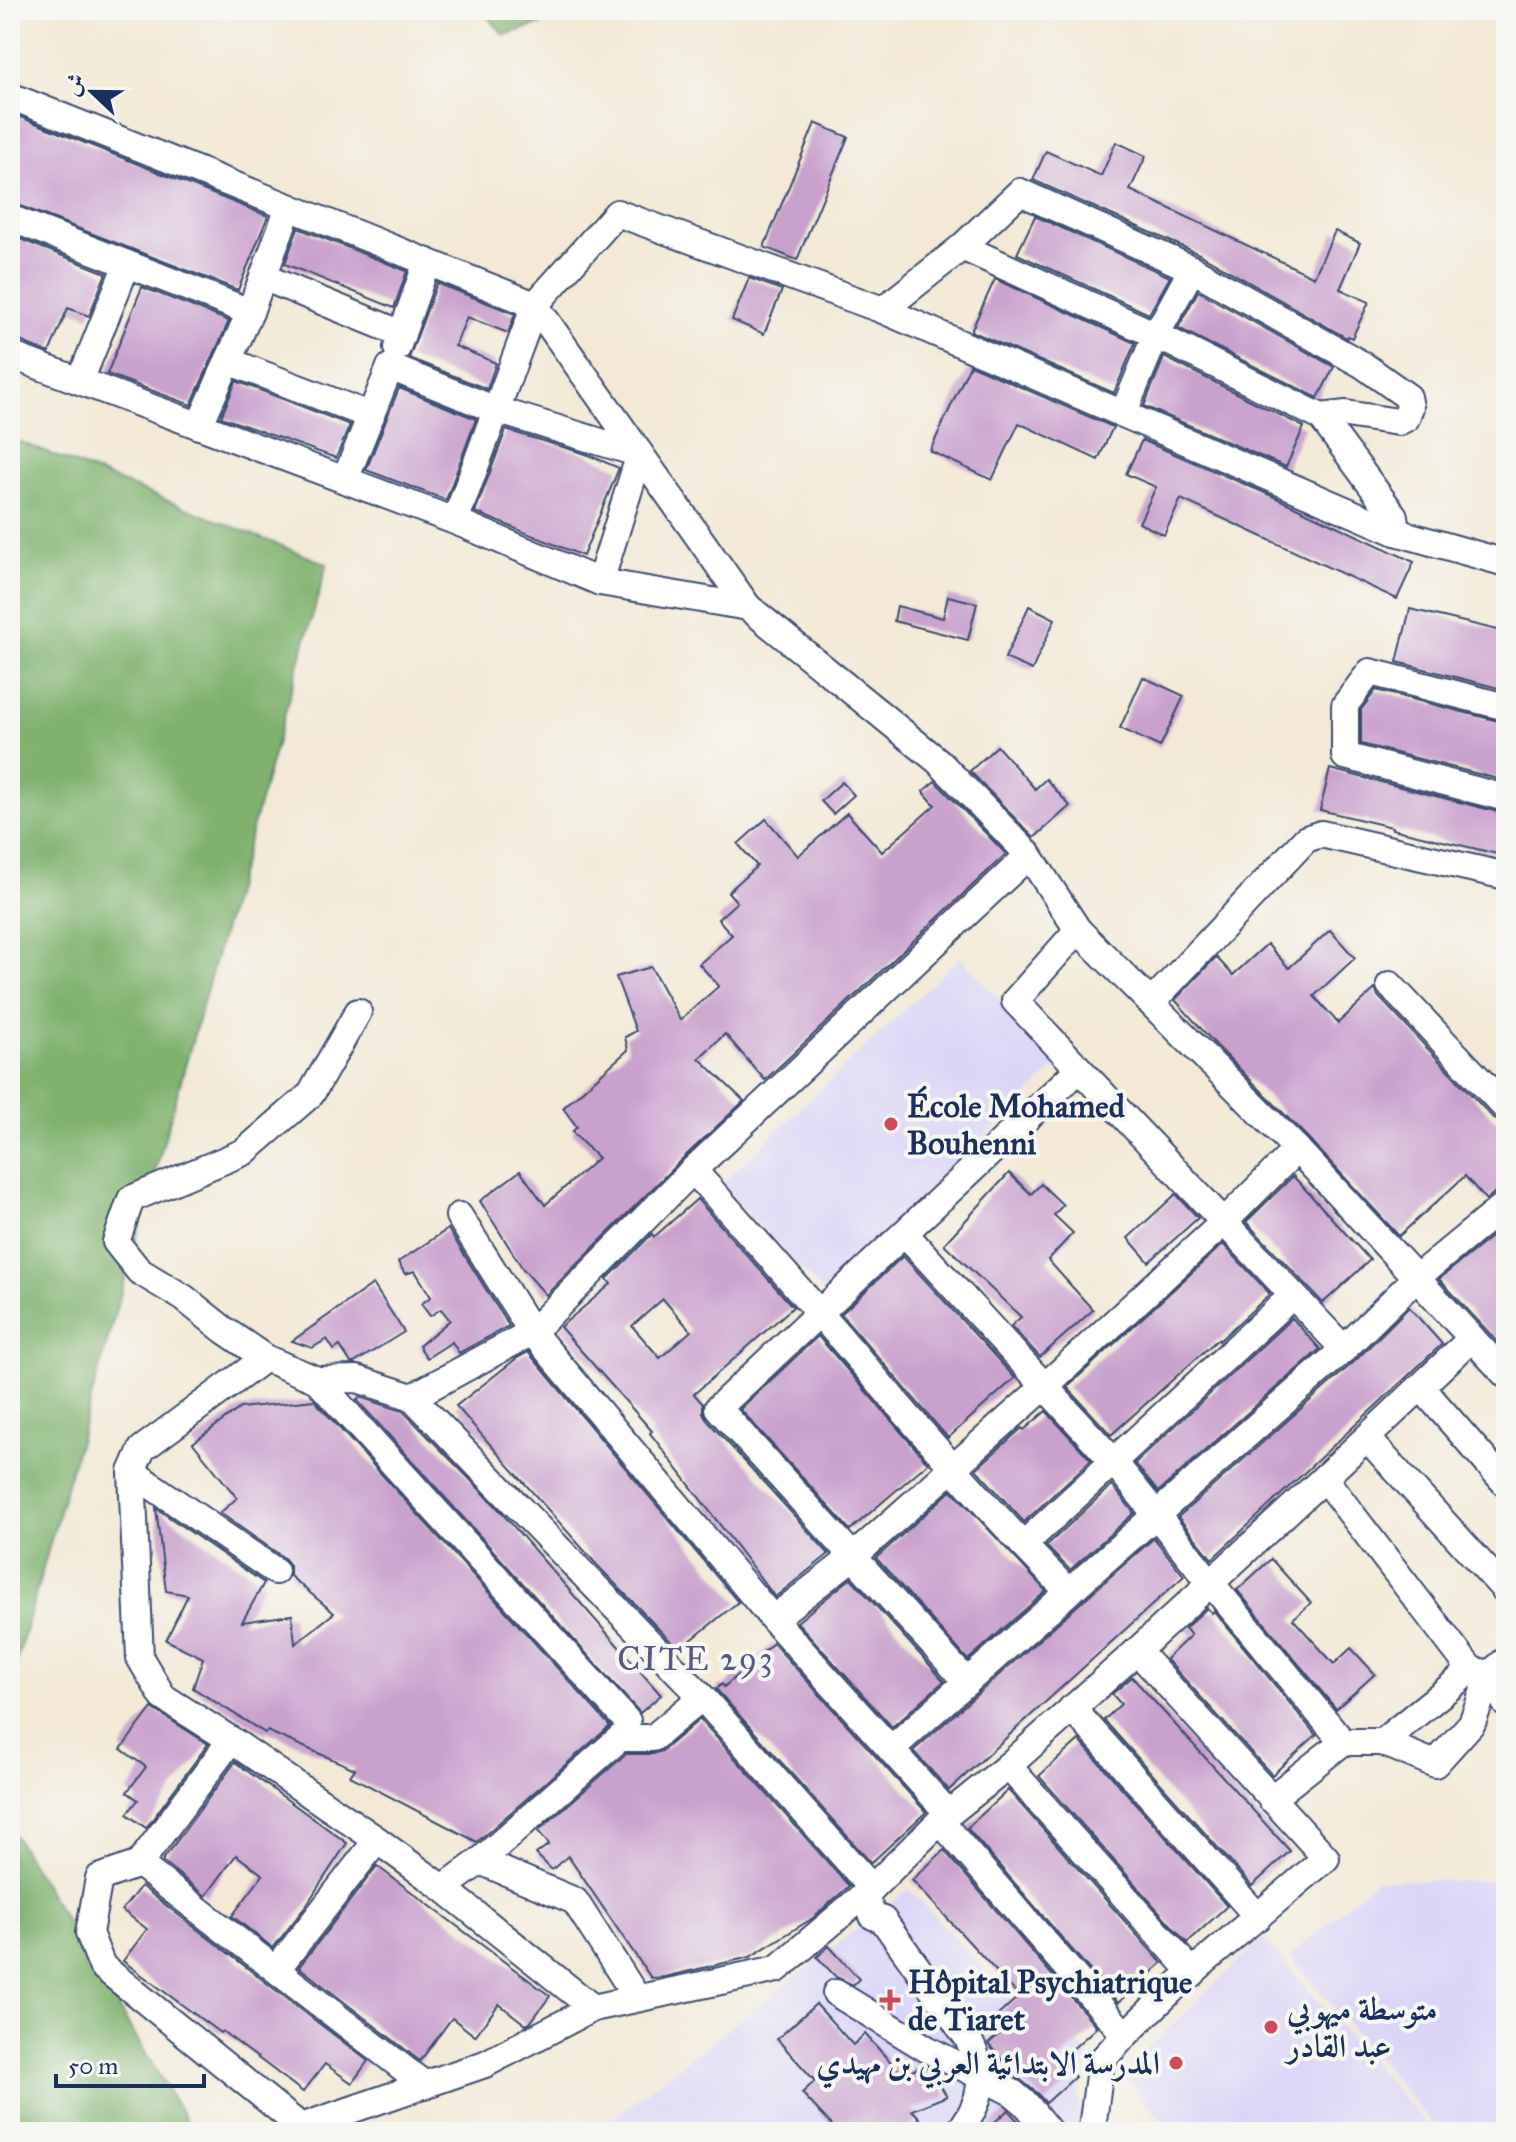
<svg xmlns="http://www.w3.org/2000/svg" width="1516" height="2142" viewBox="0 0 1516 2142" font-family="'IM FELL Great Primer',Amiri,serif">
<rect width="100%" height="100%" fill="#f6f6f2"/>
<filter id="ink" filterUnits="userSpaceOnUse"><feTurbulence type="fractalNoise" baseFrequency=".0125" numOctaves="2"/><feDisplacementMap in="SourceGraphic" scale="16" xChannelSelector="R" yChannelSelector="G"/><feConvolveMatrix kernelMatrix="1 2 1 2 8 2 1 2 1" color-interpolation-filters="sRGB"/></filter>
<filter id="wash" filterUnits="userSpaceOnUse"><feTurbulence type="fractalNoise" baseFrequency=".006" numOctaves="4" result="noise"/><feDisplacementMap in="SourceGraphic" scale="32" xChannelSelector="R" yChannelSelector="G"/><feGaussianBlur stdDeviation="1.8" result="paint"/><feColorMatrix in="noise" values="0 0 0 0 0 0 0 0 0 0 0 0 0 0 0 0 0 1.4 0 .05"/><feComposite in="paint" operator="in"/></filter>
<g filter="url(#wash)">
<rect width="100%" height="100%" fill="#f3e9d6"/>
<g fill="#dbd6f7">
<path d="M 960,957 L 1060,1064 L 822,1291 L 721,1184 Z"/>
<path d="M 1376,1880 L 1506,1881 L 1506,2132 L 1425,2132 L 1433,2125 L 1290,1956 Z"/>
<path d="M 909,1889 L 1041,2029 L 1055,2018 L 1090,2058 L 1078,2093 L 1081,2126 L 1085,2132 L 605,2132 L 607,2122 Z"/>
<path d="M 1263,1938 L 1428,2126 L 1421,2132 L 1172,2132 L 1121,2074 Z"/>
</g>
<g fill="#80b26e" stroke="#4e7066" stroke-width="2">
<path d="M 482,10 L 589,10 L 504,35 Z"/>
<path d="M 10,438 L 327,564 L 10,1685 Z"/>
<path d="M 10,1828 L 193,2132 L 10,2132 Z"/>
</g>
<g id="blocks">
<g fill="#c9a1cd" fill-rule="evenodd">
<path d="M 10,113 L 268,216 L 238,290 L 10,202 Z"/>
<path d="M 815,123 L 848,137 L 797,260 L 764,247 Z"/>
<path d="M 1116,142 L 1146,156 L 1130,190 L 1314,277 L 1335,231 L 1360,243 L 1340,289 L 1369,302 L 1352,338 L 1348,336 L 1347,338 L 1199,254 L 1033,180 L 1046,151 L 1101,176 Z"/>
<path d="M 1035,216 L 1170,277 L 1149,314 L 1017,254 Z"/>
<path d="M 298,228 L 407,271 L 394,308 L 285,264 Z"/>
<path d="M 10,235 L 106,273 L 89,316 L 68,308 L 49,353 L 10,337 Z"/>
<path d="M 749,278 L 782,290 L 764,334 L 732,320 Z"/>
<path d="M 995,279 L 1135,343 L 1114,393 L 971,331 Z"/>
<path d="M 437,283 L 515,314 L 508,333 L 467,317 L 455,346 L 496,363 L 487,389 L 409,358 Z"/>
<path d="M 142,287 L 229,321 L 191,405 L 107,374 Z"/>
<path d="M 1198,291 L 1334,367 L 1318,398 L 1178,328 Z"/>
<path d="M 1164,357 L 1304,427 L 1286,467 L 1144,406 Z"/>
<path d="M 970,365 L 1113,427 L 1098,460 L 1019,423 L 992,480 L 930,451 Z"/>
<path d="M 236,381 L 350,425 L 336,458 L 221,417 Z"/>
<path d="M 399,388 L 476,419 L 446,500 L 366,470 Z"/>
<path d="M 506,430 L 586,454 L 619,468 L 583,556 L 475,512 Z"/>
<path d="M 1142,440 L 1272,496 L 1414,562 L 1397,599 L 1181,499 L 1164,535 L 1139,523 L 1156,487 L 1126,474 Z"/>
<path d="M 948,596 L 977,603 L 968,640 L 894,621 L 897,606 L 943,618 Z"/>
<path d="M 1029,606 L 1055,619 L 1032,670 L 1005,658 Z"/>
<path d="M 1410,609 L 1506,632 L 1506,690 L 1397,662 Z"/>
<path d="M 1143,677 L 1184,696 L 1160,747 L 1120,728 Z"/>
<path d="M 1376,690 L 1506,723 L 1506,781 L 1361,744 L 1361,710 Z"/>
<path d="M 997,746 L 1035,789 L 1046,779 L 1070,806 L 1034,838 L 970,771 Z"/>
<path d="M 1330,769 L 1506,814 L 1506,856 L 1392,829 L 1392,827 L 1320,810 Z"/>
<path d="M 935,781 L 1006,854 L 765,1080 L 725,1034 L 699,1058 L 744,1101 L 682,1159 L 546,1295 L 523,1269 L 480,1201 L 520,1171 L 545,1205 L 598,1158 L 572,1132 L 577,1127 L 563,1108 L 628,1050 L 625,1037 L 636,1031 L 616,977 L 651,967 L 680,1020 L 719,986 L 699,964 L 732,935 L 718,919 L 737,902 L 728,892 L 757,866 L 738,844 L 766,819 L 798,856 L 847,813 L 882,852 L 935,805 L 923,791 Z"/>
<path d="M 842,782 L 854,795 L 833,814 L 821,801 Z"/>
<path d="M 1330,930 L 1355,958 L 1314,996 L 1338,1023 L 1375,989 L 1378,996 L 1494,1119 L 1506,1124 L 1506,1188 L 1496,1191 L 1486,1200 L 1465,1176 L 1399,1236 L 1308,1138 L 1217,1046 L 1175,1000 L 1216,957 L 1233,975 L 1267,944 L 1289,968 Z"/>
<path d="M 1009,1173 L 1031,1194 L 1041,1184 L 1063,1205 L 1054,1215 L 1073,1233 L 1048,1260 L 1093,1310 L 1040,1357 L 1011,1326 L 1021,1317 L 944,1244 Z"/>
<path d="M 1293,1176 L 1370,1260 L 1323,1303 L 1246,1222 Z"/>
<path d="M 1176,1194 L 1198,1218 L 1149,1262 L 1128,1238 Z"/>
<path d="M 697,1199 L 793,1307 L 694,1394 L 703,1404 L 703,1412 L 706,1419 L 829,1554 L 775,1597 L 650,1433 L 652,1431 L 560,1327 L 611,1284 L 607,1279 L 652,1234 L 654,1237 ZM 663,1299 L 691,1331 L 660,1358 L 632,1326 Z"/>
<path d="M 1506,1225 L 1506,1351 L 1439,1279 Z"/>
<path d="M 448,1229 L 509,1326 L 459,1353 L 452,1342 L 427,1358 L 419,1346 L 450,1320 L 441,1309 L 430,1316 L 421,1304 L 431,1297 L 415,1271 L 405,1274 L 398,1262 Z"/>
<path d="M 1223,1244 L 1270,1294 L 1219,1341 L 1218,1339 L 1111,1435 L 1067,1387 Z"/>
<path d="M 903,1256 L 1015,1378 L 948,1438 L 841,1314 Z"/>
<path d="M 373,1284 L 404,1332 L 354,1363 L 351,1363 L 340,1346 L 334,1350 L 327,1339 L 312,1348 L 292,1341 Z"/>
<path d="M 1409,1307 L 1442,1344 L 1212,1559 L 1178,1517 L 1355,1361 Z"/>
<path d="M 1292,1318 L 1320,1349 L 1158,1492 L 1135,1463 Z"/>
<path d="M 818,1336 L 928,1463 L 850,1530 L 740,1409 Z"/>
<path d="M 528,1352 L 738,1602 L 679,1650 L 598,1566 L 456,1406 L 517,1358 Z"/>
<path d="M 360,1397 L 403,1411 L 494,1504 L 661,1695 L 640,1713 L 357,1400 Z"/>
<path d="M 314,1400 L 610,1726 L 477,1842 L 350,1776 L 355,1769 L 267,1731 L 265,1733 L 193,1688 L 203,1658 L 166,1640 L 188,1595 L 166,1591 L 156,1508 L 264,1583 L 242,1622 L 292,1615 L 295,1644 L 334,1613 L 290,1576 L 290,1565 L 284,1558 L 220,1513 L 237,1498 L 193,1443 L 240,1408 Z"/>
<path d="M 1046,1411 L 1091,1460 L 1024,1522 L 976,1469 L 1022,1428 L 1024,1430 Z"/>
<path d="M 1112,1485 L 1134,1513 L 1070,1570 L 1046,1546 Z"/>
<path d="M 952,1490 L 1046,1591 L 968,1660 L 876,1558 Z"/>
<path d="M 1154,1538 L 1184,1576 L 949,1790 L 913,1751 Z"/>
<path d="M 1271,1559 L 1311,1603 L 1293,1619 L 1334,1664 L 1351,1648 L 1375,1674 L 1336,1709 L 1237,1590 Z"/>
<path d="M 851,1578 L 944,1681 L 892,1727 L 797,1622 Z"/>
<path d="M 1207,1608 L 1212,1613 L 1214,1611 L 1316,1735 L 1272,1775 L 1166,1659 L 1191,1635 L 1185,1628 Z"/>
<path d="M 773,1643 L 926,1812 L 871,1863 L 716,1689 L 722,1684 L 724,1687 Z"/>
<path d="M 1132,1677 L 1290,1851 L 1252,1886 L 1104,1720 L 1121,1704 L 1112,1694 Z"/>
<path d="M 152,1708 L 208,1744 L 146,1828 L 127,1814 L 138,1800 L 127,1792 L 146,1767 L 121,1749 Z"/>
<path d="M 700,1719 L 849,1886 L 813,1918 L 750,1957 L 664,1977 L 651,1978 L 568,1856 L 552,1870 L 536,1854 L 549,1844 L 538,1831 L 626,1754 L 653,1754 L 662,1751 Z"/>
<path d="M 1079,1740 L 1227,1906 L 1187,1943 L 1039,1776 Z"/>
<path d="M 235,1762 L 347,1843 L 305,1907 L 273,1948 L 232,1916 L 263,1875 L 236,1855 L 206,1896 L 162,1861 Z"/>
<path d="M 1008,1790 L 1162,1963 L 1118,2003 L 967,1828 Z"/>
<path d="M 944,1850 L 1097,2027 L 1060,2060 L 1075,2077 L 1046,2103 L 1037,2093 L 1018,2078 L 988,2044 L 1006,2028 L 996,2017 L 1019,1996 L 912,1880 Z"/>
<path d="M 377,1866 L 550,1996 L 530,2023 L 526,2025 L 499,2004 L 475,2036 L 452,2018 L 420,2061 L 299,1967 Z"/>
<path d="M 141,1886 L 368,2061 L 352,2083 L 325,2064 L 303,2092 L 222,2031 L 220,2033 L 123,1961 L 147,1929 L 122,1910 Z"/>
<path d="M 829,1946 L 859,1979 L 853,1985 L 836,1977 L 817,1957 Z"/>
<path d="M 816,2004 L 853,2045 L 865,2034 L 903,2076 L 923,2065 L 929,2068 L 947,2096 L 912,2110 L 920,2118 L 905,2132 L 838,2132 L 802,2093 L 815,2081 L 777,2039 Z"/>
<path d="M 1008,2110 L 1028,2132 L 984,2132 Z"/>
</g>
</g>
</g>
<g filter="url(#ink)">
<use href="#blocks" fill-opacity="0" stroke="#3b4b70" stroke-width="2"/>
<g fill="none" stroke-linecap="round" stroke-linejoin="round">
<g stroke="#3b4b70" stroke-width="30">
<g id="minor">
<path d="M 10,96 L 535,305 L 748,607 L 938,761 L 1029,855 L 1078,930 L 1297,1149 L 1506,1375"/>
<path d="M 10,218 L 250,312"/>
<path d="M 962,247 L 1156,335 L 1321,417 L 1394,516 L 1396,532 L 1506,563"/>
<path d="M 1192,269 L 1156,335 L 1123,414 L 1396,532"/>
<path d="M 263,277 L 402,334"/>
<path d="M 883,310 L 962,247 L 1020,192 L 1192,269 L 1363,365 L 1408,397 L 1410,407 L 1406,418 L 1398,422 L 1346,414 L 1321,417"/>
<path d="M 397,348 L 427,262"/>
<path d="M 10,355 L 455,521 L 600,582 L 748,607"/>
<path d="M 228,361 L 371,416"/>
<path d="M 80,381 L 127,264"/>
<path d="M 199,426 L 250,312 L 289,207"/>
<path d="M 345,480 L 390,367 L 496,410 L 640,454 L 600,582"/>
<path d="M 455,521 L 535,305 L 617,213 L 883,310 L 1123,414"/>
<path d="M 1506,707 L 1370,672 L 1345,705 L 1345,756 L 1506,798"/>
<path d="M 1029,855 L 693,1170 L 532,1332 L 412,1397 L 357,1379 L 317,1380 L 265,1358 L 142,1449 L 132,1472 L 140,1658 L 163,1697 L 231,1740 L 377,1840 L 443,1888 L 593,2008 L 777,1969 L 872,1888 L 940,1821 L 1008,1766 L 1137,1651 L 1324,1478 L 1472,1338"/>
<path d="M 1078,930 L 1015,1001 L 1344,1349"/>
<path d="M 1390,985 L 1506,1108"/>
<path d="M 1151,1003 L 1306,839 L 1321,834 L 1506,876"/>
<path d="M 693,1170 C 736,1218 779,1266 821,1315 C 902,1409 981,1504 1069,1592"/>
<path d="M 459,1216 L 532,1332 L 773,1619 L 949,1814"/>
<path d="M 905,1234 L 1114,1462 L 1210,1582 L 1343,1742 L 1382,1742 L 1471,1670"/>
<path d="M 265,1358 L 224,1330 L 184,1298 L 139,1271 L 116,1242 L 131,1199 L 244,1152 L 311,1094 L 358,1012"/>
<path d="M 317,1380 L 627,1721"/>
<path d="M 1421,1387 L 1506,1484"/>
<path d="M 412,1397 L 702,1697 L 872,1888"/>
<path d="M 1367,1438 L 1506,1591"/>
<path d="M 132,1472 L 275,1571"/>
<path d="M 1324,1478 L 1471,1670 L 1490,1674 L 1506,1660"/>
<path d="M 1023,1545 L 1293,1295"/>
<path d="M 773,1619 L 854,1556 L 1044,1387 L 1224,1222 L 1297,1149"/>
<path d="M 1490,1674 L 1506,1704"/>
<path d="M 967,1682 L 718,1408 L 1079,1069"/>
<path d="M 1072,1708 L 1258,1917"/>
<path d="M 231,1740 L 139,1864 L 99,1878 L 89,1933 L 102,1966 L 301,2127 L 485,2064 L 593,2008"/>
<path d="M 1382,1742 L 1435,1764 L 1472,1723 L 1490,1674"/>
<path d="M 891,1749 L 1344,1349 L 1416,1278 L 1506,1204"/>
<path d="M 1008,1766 L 1193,1973"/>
<path d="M 1271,1799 L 1343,1742"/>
<path d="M 940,1821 L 1125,2035"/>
<path d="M 480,1861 L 575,1901 L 637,1998"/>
<path d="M 139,1864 L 425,2085"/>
<path d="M 443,1888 L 480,1861 L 620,1738 L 653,1738 L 702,1697"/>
<path d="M 864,1895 L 873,1916 L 883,1920 L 967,2037 C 987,2073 984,2099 959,2132"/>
<path d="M 277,1969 L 377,1840"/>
<path d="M 836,1993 L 927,2049 L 1013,2093 L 1027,2105 L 1049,2132"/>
<path d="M 1094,2132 L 1092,2128 L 1101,2061 L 1125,2035 L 1178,1984 L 1326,1858 L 1137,1651"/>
</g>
</g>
<use href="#minor" stroke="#fff" stroke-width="26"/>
</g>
</g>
<g fill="#d1495b" stroke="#f6f6f2" stroke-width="3">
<circle cx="891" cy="1124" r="8"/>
<path d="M886 1988h8v8h8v8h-8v8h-8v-8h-8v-8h8z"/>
<circle cx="1271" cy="2027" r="8"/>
<circle cx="1176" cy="2063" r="8"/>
</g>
<g text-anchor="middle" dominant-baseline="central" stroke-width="8" stroke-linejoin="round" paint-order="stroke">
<g font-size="32" font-weight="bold" fill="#1b2f5e" stroke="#f6f6f2" text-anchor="start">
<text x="907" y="1106">École Mohamed<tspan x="907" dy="37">Bouhenni</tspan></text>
<text x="908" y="1982">Hôpital Psychiatrique<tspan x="908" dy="37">de Tiaret</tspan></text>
<text x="1287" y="2009">متوسطة ميهوبي<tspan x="1287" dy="37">عبد القادر</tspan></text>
<text x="1160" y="2063" text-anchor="end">المدرسة الابتدائية العربي بن مهيدي</text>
</g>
<g font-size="34" letter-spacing="2" fill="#585785" stroke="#f6f6f2">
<text x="696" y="1658">CITE 293</text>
</g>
</g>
<rect width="1516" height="2142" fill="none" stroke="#f6f6f2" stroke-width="40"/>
<g transform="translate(92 92) rotate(292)" stroke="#f6f6f2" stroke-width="6" paint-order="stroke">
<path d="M0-6L14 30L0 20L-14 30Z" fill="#1b2f5e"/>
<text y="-12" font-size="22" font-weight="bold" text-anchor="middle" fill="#1b2f5e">ش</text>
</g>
<path d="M56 2074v12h148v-12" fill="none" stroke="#1b2f5e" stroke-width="4"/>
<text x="68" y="2074" font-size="24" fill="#1b2f5e" stroke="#f6f6f2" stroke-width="6" paint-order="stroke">50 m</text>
</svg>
